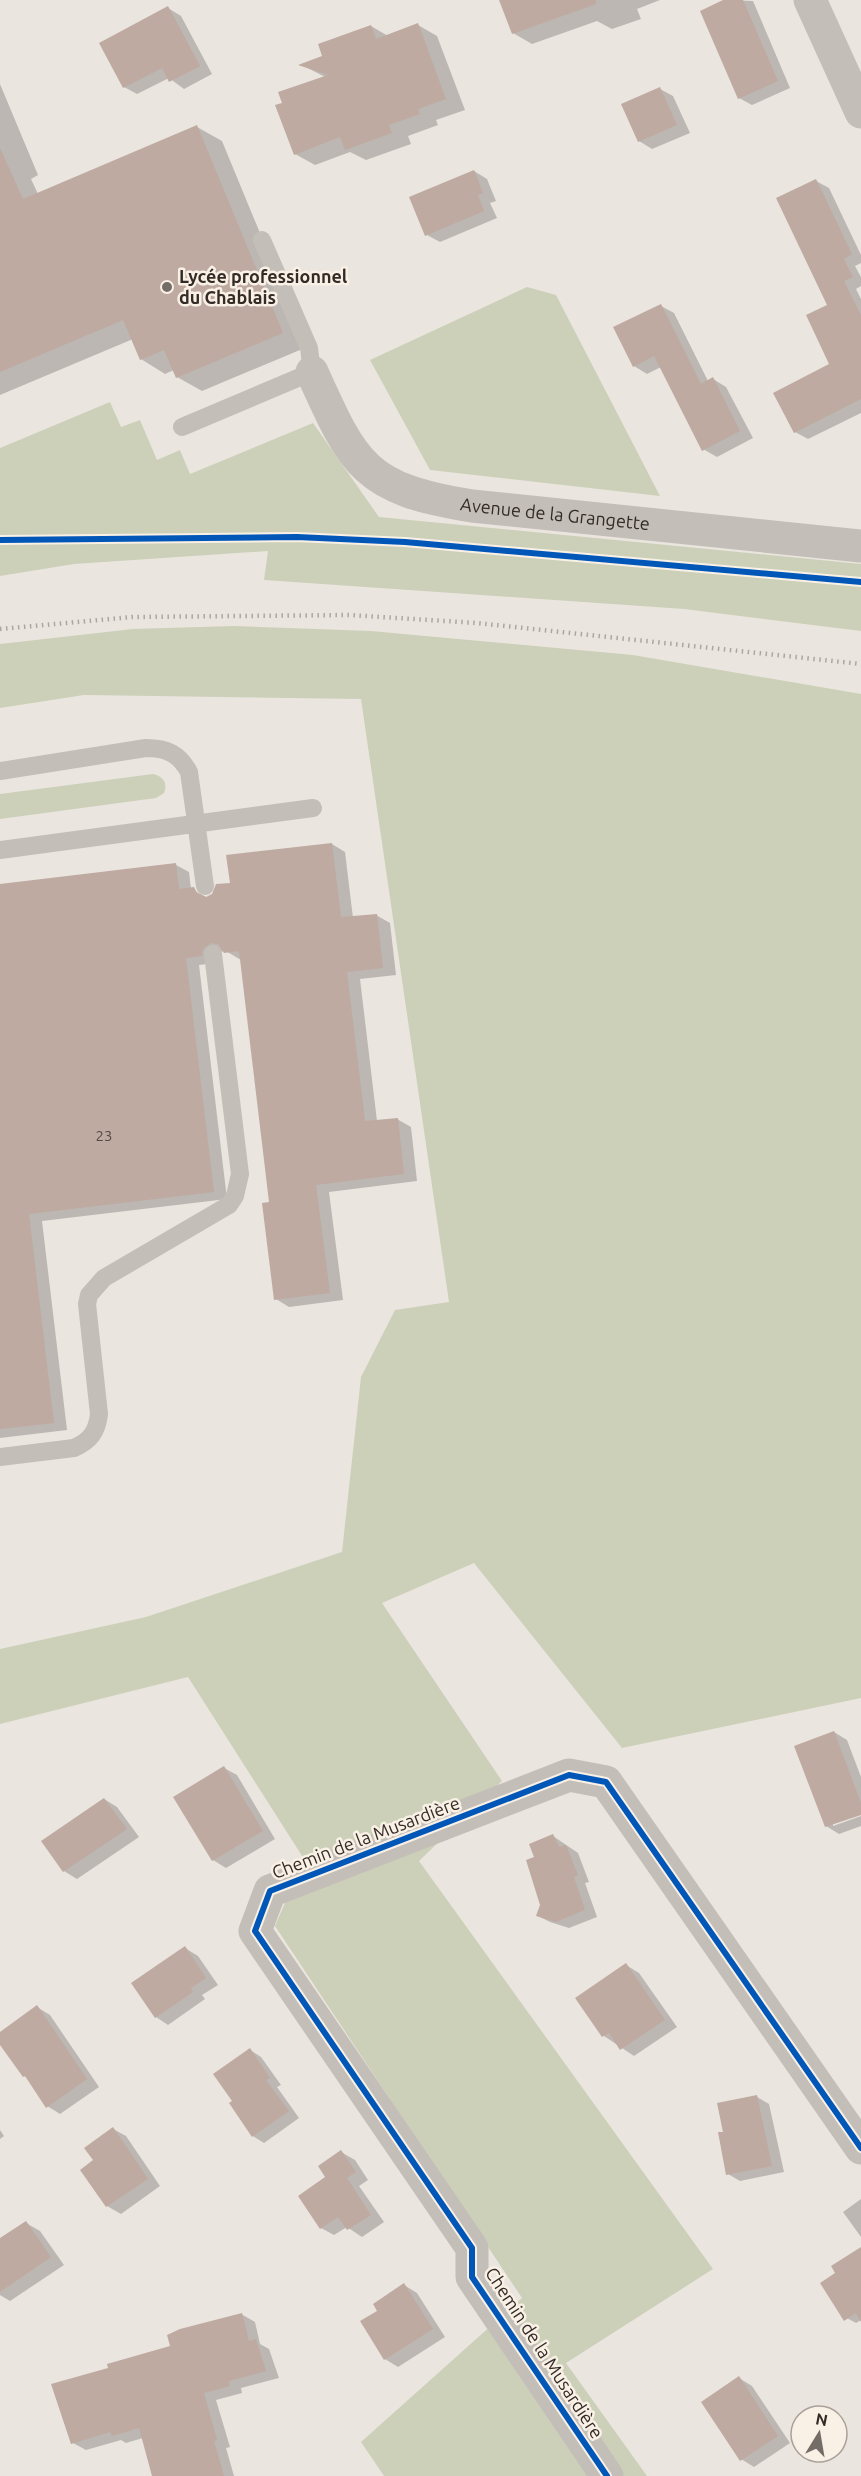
<svg xmlns="http://www.w3.org/2000/svg" width="861" height="2476" font-family="Ubuntu,sans-serif">
	<style>
		.green { fill: #ccd0b9 }
		.shadow { fill: #0003 }
		.building { fill: #beaaa1 }
		.lines { fill: none; stroke-linecap: round; stroke-linejoin: round }
		.lane { stroke: #c4beb8; stroke-width: 18 }
		.street { stroke: #c4beb8; stroke-width: 33 }
		.rail { stroke: #aca6a2; stroke-width: 4.5; stroke-dasharray: 1.5 4.5; stroke-linecap: butt }
		.cycleway-casing { stroke: #f9f0e6; stroke-width: 10 }
		.cycleway { stroke: #0057b8; stroke-width: 6 }
		.poi-dot { fill: #746c67; stroke: #f9f0e6; stroke-width: 2 }
		.labels { text-anchor: middle; stroke-width: 5; stroke-linejoin: round; paint-order: stroke }
		.number-label { font-size: 15px; fill: #564b46 }
		.poi-label { font-size: 18px; font-weight: bold; fill: #342b27; stroke: #f9f0e6; text-anchor: start }
		.street-label { font-size: 18px; fill: #342b27; stroke: #f9f0e6 }
	</style>
	<rect width="100%" height="100%" fill="#ebe5df"/>
	<path class="green" d="M 527,287 L 556,295 L 660,496 L 430,470 L 370,360 Z
		M 110,402 L 121,427 L 140,420 L 157,460 L 180,450 L 190,474 L 313,423 L 379,517 L 861,564 L 861,631 L 684,609 L 264,580 L 268,551 L 74,564 L 0,576 L 0,448 Z
		M 233,626 L 371,631 L 633,655 L 861,694 L 861,1698 L 622,1748 L 474,1563 L 382,1603 L 502,1781 L 419,1861 L 713,2269 L 566,2363 L 647,2476 L 384,2476 L 361,2442 L 522,2298 L 275,1926 L 304,1859 L 188,1677 L 0,1724 L 0,1649 L 146,1617 L 342,1552 L 361,1377 L 395,1310 L 449,1302 L 361,699 L 84,695 L 0,708 L 0,644 L 133,629 Z
		M 153,774 C 163,776 168,783 164,793 L 156,798 L 0,819 L 0,794 Z"/>
	<path class="shadow" d="M 501,0 L 660,0 L 637,9 L 641,19 L 612,29 L 597,21 L 532,44 L 513,33 Z
		M 727,0 L 753,1 L 790,88 L 752,105 L 739,98 Z
		M 168,8 L 181,16 L 212,74 L 184,89 L 169,78 L 137,94 L 124,87 Z
		M 418,25 L 437,36 L 465,110 L 436,120 L 438,125 L 408,136 L 411,144 L 366,160 L 350,152 L 315,165 L 295,154 L 284,104 L 325,77 L 302,65 L 324,57 L 371,26 L 388,36 Z
		M 0,84 L 38,175 L 31,179 L 38,194 L 197,127 L 222,141 L 307,347 L 202,391 L 177,377 L 174,370 L 165,374 L 141,359 L 133,339 L 0,395 Z
		M 660,89 L 673,96 L 690,133 L 652,149 L 639,141 Z
		M 474,171 L 487,179 L 496,201 L 490,203 L 497,218 L 440,242 L 427,235 Z
		M 816,181 L 829,188 L 861,255 L 861,263 L 855,266 L 861,277 L 861,286 L 856,289 L 861,299 L 861,413 L 808,439 L 795,432 L 831,364 L 829,306 Z
		M 661,306 L 674,313 L 708,381 L 713,379 L 726,387 L 753,438 L 717,457 L 703,449 L 661,367 L 647,374 L 634,366 Z
		M 332,844 L 345,852 L 353,918 L 376,915 L 390,923 L 396,975 L 360,979 L 377,1121 L 397,1119 L 411,1127 L 417,1181 L 329,1192 L 343,1300 L 289,1307 L 276,1299 L 270,1203 L 241,960 L 224,950 L 216,957 L 215,963 L 199,965 L 227,1199 L 42,1221 L 67,1430 L 0,1438 L 0,886 L 176,865 L 189,872 L 191,889 L 208,898 L 231,884 Z
		M 834,1732 L 847,1740 L 861,1777 L 861,1813 L 833,1823 L 833,1826 L 861,1816 L 861,1826 L 839,1834 L 826,1826 Z
		M 224,1768 L 237,1775 L 275,1839 L 226,1868 L 213,1860 Z
		M 104,1799 L 117,1807 L 139,1837 L 77,1879 L 64,1871 Z
		M 553,1836 L 578,1853 L 589,1882 L 585,1883 L 597,1917 L 569,1928 L 550,1922 L 538,1916 L 541,1905 L 536,1858 Z
		M 185,1948 L 198,1956 L 218,1985 L 202,1995 L 205,1999 L 168,2025 L 156,2017 Z
		M 626,1965 L 639,1973 L 677,2027 L 634,2056 L 604,2036 L 578,1998 Z
		M 37,2007 L 50,2015 L 99,2087 L 60,2114 L 47,2106 L 29,2078 L 24,2076 L 0,2043 L 0,2034 Z
		M 250,2050 L 261,2057 L 281,2085 L 277,2087 L 299,2118 L 264,2143 L 253,2136 Z
		M 757,2097 L 769,2104 L 784,2172 L 740,2181 L 728,2174 L 725,2133 Z
		M 113,2129 L 126,2136 L 160,2186 L 121,2214 L 107,2206 L 82,2170 L 95,2161 Z
		M 0,2130 L 4,2136 L 0,2139 Z
		M 341,2152 L 355,2160 L 368,2180 L 359,2186 L 384,2222 L 362,2237 L 347,2227 L 334,2235 L 321,2228 L 327,2178 Z
		M 861,2199 L 861,2237 L 843,2212 Z
		M 26,2223 L 40,2231 L 64,2265 L 10,2301 L 0,2295 L 0,2247 Z
		M 861,2249 L 861,2320 L 856,2323 L 843,2316 Z
		M 404,2285 L 417,2293 L 445,2337 L 398,2367 L 385,2359 L 379,2311 Z
		M 241,2314 L 255,2322 L 260,2344 L 269,2349 L 279,2378 L 241,2388 L 242,2393 L 216,2400 L 230,2447 L 226,2448 L 234,2476 L 158,2476 L 143,2438 L 126,2443 L 121,2440 L 86,2450 L 73,2443 L 109,2369 L 172,2347 Z
		M 739,2378 L 752,2386 L 790,2443 L 754,2467 L 741,2459 Z"/>
	<path class="building" d="M 499,0 L 596,0 L 596,4 L 512,34 Z
		M 723,0 L 743,0 L 778,81 L 738,99 L 700,11 Z
		M 168,6 L 200,66 L 169,82 L 162,68 L 123,88 L 99,43 Z
		M 418,23 L 446,99 L 418,109 L 420,114 L 389,125 L 392,133 L 345,150 L 340,137 L 294,155 L 275,105 L 282,103 L 278,92 L 328,75 L 298,65 L 322,56 L 318,44 L 371,25 L 376,39 Z
		M 660,87 L 677,125 L 638,142 L 621,104 Z
		M 197,125 L 283,333 L 176,378 L 164,350 L 140,360 L 123,320 L 0,372 L 0,148 L 23,199 Z
		M 474,170 L 483,193 L 478,195 L 484,211 L 425,236 L 409,197 Z
		M 816,179 L 852,254 L 844,259 L 853,277 L 844,281 L 861,315 L 861,399 L 794,433 L 773,393 L 829,364 L 806,315 L 827,305 L 776,198 Z
		M 661,304 L 701,384 L 713,377 L 740,431 L 702,451 L 654,356 L 633,367 L 613,327 Z
		M 332,843 L 341,917 L 377,914 L 383,968 L 347,972 L 365,1121 L 398,1118 L 404,1174 L 316,1185 L 330,1293 L 274,1300 L 262,1203 L 269,1202 L 239,951 L 224,953 L 218,944 L 211,943 L 203,949 L 202,956 L 186,958 L 214,1192 L 29,1214 L 54,1423 L 0,1429 L 0,884 L 176,863 L 179,889 L 194,887 L 197,893 L 206,897 L 212,894 L 216,884 L 230,883 L 226,855 Z
		M 834,1731 L 861,1803 L 861,1815 L 825,1827 L 794,1746 Z
		M 224,1766 L 263,1831 L 212,1861 L 173,1797 Z
		M 104,1798 L 127,1829 L 63,1872 L 41,1841 Z
		M 553,1834 L 559,1847 L 566,1845 L 578,1875 L 574,1877 L 585,1910 L 556,1922 L 536,1916 L 540,1905 L 526,1860 L 534,1857 L 529,1844 Z
		M 185,1946 L 206,1978 L 191,1988 L 193,1992 L 155,2018 L 131,1983 Z
		M 626,1963 L 665,2020 L 620,2050 L 609,2033 L 602,2037 L 575,1998 Z
		M 37,2005 L 87,2079 L 46,2108 L 25,2076 L 23,2077 L 0,2045 L 0,2032 Z
		M 250,2048 L 270,2078 L 266,2080 L 289,2111 L 252,2137 L 229,2103 L 232,2101 L 213,2074 Z
		M 757,2095 L 772,2166 L 726,2175 L 718,2132 L 723,2132 L 717,2103 Z
		M 113,2127 L 148,2179 L 106,2207 L 80,2170 L 93,2160 L 84,2148 Z
		M 341,2150 L 356,2172 L 347,2178 L 371,2215 L 347,2230 L 338,2217 L 320,2229 L 298,2196 L 325,2177 L 318,2166 Z
		M 26,2221 L 51,2257 L 0,2292 L 0,2238 Z
		M 861,2247 L 861,2322 L 856,2313 L 844,2321 L 820,2283 L 835,2273 L 831,2266 Z
		M 404,2283 L 433,2329 L 384,2360 L 360,2321 L 377,2311 L 373,2304 Z
		M 242,2313 L 249,2341 L 256,2339 L 266,2371 L 229,2381 L 230,2386 L 204,2393 L 217,2440 L 214,2441 L 224,2476 L 152,2476 L 139,2428 L 112,2436 L 110,2432 L 71,2444 L 51,2384 L 108,2368 L 107,2364 L 170,2346 L 167,2335 L 180,2329 Z
		M 739,2376 L 778,2436 L 740,2461 L 701,2402 Z"/>
	<g class="lines">
		<path class="lane" d="M 182,427 L 312,372 L 309,348 L 262,240
			M 0,771 L 146,748 C 167,748 179,754 189,772 L 205,886
			M 0,850 L 313,808
			M 0,1457 L 74,1448 C 90,1441 97,1432 99,1414 L 87,1304 L 89,1295 L 104,1278 L 229,1205 L 235,1196 L 240,1174 L 213,954"/>
		<g class="street">
			<path d="M 810,0 L 861,112"/>
			<path id="s1" d="M 312,372 C 354,466 365,489 472,506 L 861,546"/>
			<path d="M 607,2476 L 472,2277 L 472,2248 L 255,1931 L 270,1891 L 569,1775 L 606,1782 L 861,2148"/>
		</g>
		<path class="rail" d="M 0,629 L 132,617 L 349,615 L 477,623 L 861,664"/>
		<defs>
			<path id="cycleway" d="M 0,540 L 297,537 L 405,542 L 861,582
				M 607,2476 L 472,2277 L 472,2248 L 255,1931 L 270,1891 L 569,1775 L 606,1782 L 861,2148"/>
		</defs>
		<use href="#cycleway" class="cycleway-casing"/>
		<use href="#cycleway" class="cycleway"/>
	</g>
	<circle class="poi-dot" cx="167" cy="287" r="6"/>
	<g class="labels">
		<g class="number-label">
			<text x="104" y="1141">23</text>
		</g>
		<g class="poi-label">
			<text x="179" y="283">Lycée professionnel<tspan x="179" dy="21">du Chablais</tspan></text>
		</g>
		<g class="street-label">
			<text dy="6" stroke="none"><textPath href="#s1" startOffset="308">Avenue de la Grangette</textPath></text>
			<text transform="translate(366 1838) rotate(-21)" y="6">Chemin de la Musardière</text>
			<text transform="translate(544 2353) rotate(57)" y="6">Chemin de la Musardière</text>
		</g>
	</g>
	<g transform="translate(819 2434) rotate(11)"><circle r="28" fill="#f9f0e6" stroke="#aaa19a" stroke-width="1.5"/>
	<path d="M0-4.5L10 22L0 15L-10 22Z" fill="#746c67"/>
	<text y="-9" font-size="16" font-weight="bold" text-anchor="middle" fill="#342b27">N</text>
	</g>
</svg>
